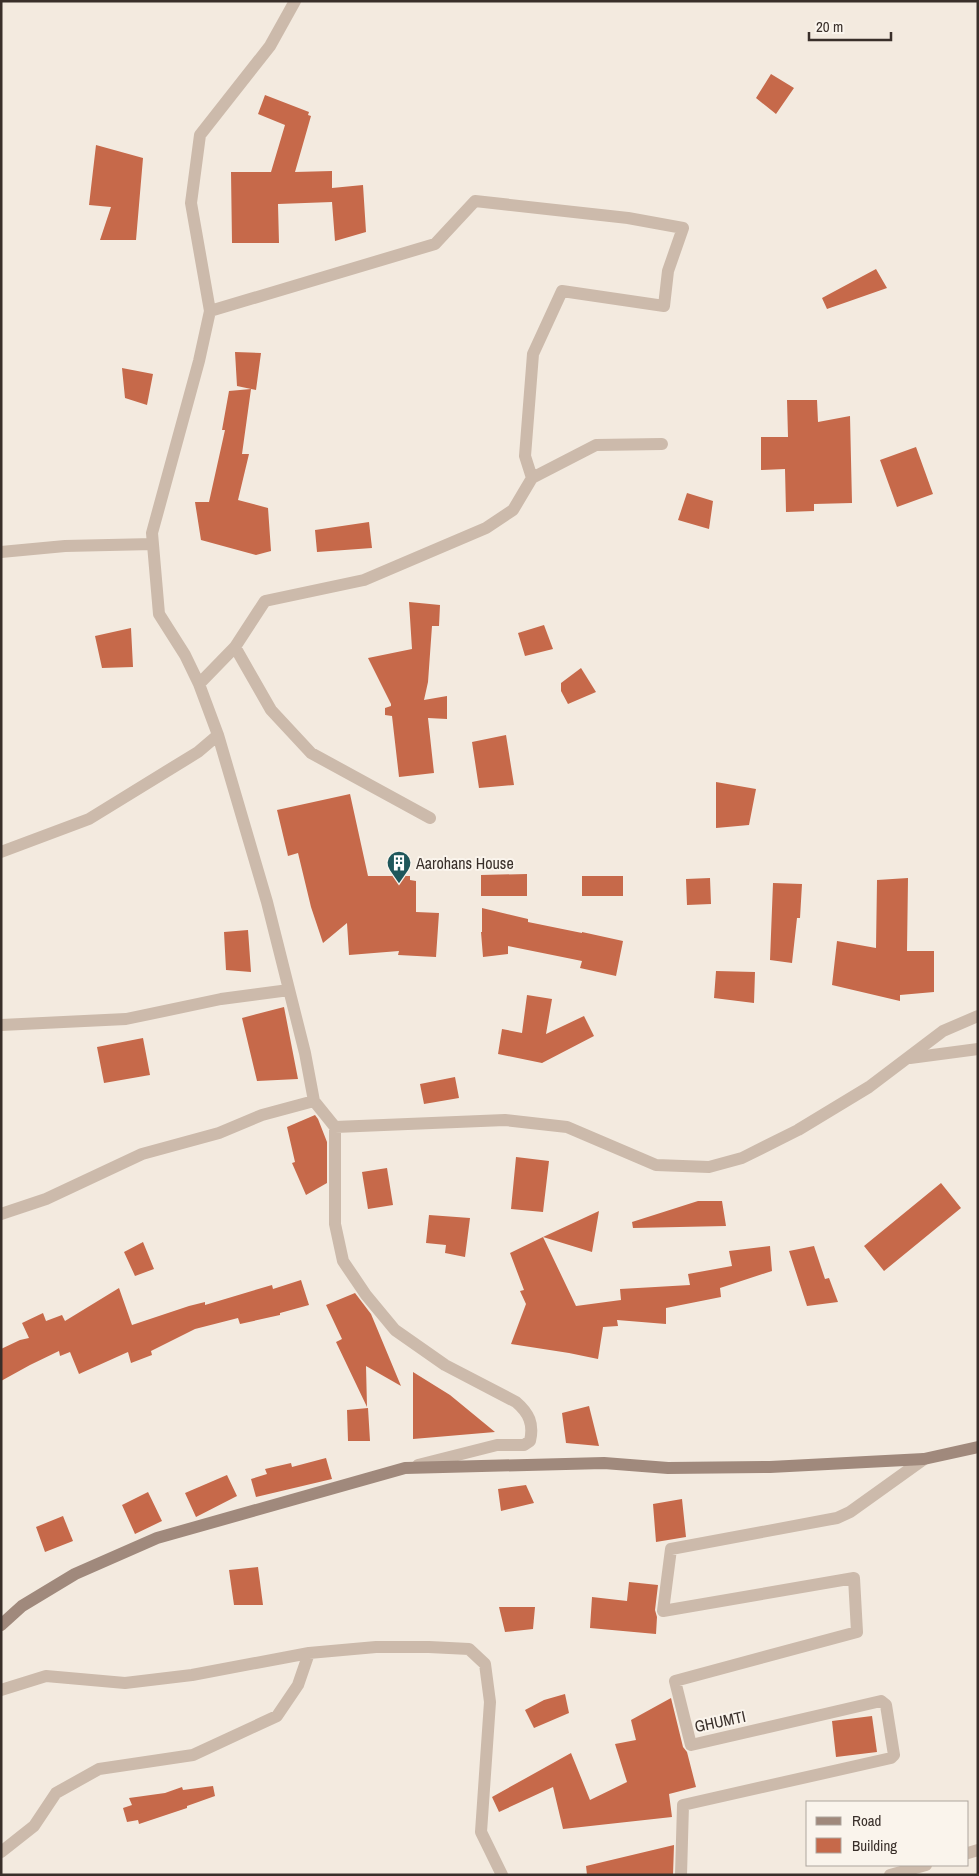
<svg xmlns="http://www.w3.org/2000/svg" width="979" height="1876" font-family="'Archivo Narrow',sans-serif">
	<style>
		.building { fill: #c6694a }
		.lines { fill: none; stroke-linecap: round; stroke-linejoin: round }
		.street { stroke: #ccbaab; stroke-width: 12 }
		.secondary { stroke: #a0897c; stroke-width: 12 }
		.labels { text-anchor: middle; stroke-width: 4; stroke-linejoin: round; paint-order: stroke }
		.poi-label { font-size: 16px; fill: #392f2a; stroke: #faf4ec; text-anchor: start }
		.street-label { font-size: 16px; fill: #392f2a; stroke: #faf4ec }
	</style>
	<rect width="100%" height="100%" fill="#f3eadf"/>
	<path class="building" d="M 771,74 L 794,88 L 776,114 L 756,98 Z
		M 265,95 L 309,112 L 308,115 L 311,116 L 295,172 L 332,171 L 332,188 L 363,185 L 366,232 L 335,241 L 332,202 L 278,204 L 279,243 L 232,243 L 231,172 L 271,172 L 285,125 L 258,114 Z
		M 96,145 L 143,158 L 136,240 L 100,240 L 111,207 L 89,205 Z
		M 876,269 L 887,288 L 827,309 L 822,298 Z
		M 235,352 L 261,353 L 256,390 L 237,386 Z
		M 122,368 L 153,374 L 147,405 L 125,398 Z
		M 251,389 L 242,454 L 249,454 L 238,500 L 268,508 L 271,551 L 256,555 L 201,540 L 195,502 L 209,502 L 225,430 L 222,430 L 229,391 Z
		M 787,400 L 817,400 L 818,422 L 850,416 L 852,503 L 814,504 L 814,511 L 786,512 L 785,469 L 761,470 L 761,437 L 788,437 Z
		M 916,447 L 933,494 L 897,507 L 880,460 Z
		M 687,493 L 713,501 L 709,529 L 678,520 Z
		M 369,522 L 372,548 L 317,552 L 315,530 Z
		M 409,602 L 440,605 L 439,626 L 432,626 L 428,682 L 424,700 L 447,696 L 447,719 L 428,718 L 434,773 L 399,777 L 392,716 L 385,715 L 385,708 L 391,706 L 391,704 L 368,658 L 412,649 Z
		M 544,625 L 553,649 L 525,656 L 518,633 Z
		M 131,628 L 133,667 L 102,668 L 95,636 Z
		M 581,668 L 596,692 L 568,704 L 561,691 L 561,683 Z
		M 506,735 L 514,785 L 479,788 L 472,742 Z
		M 716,782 L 756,789 L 749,825 L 716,828 Z
		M 350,794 L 368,876 L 410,876 L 410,880 L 416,881 L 416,912 L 439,913 L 436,957 L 398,955 L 399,951 L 349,955 L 347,923 L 323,943 L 311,907 L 298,853 L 288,856 L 277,810 Z
		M 527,874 L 527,896 L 481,896 L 481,875 Z
		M 582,876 L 623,876 L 623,896 L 582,896 Z
		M 710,878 L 711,904 L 687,905 L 686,879 Z
		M 908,878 L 907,951 L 934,951 L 934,992 L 900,995 L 900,1001 L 832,985 L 837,941 L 876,948 L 877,880 Z
		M 773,883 L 802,884 L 800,918 L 797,918 L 792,963 L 770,960 Z
		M 482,908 L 528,919 L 528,922 L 582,933 L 582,932 L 623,941 L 616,976 L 580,968 L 582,961 L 508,946 L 508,954 L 483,957 L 481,932 L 482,932 Z
		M 248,930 L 251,972 L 226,970 L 224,932 Z
		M 716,971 L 755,972 L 754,1003 L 714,998 Z
		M 527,995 L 552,999 L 546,1034 L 584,1016 L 594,1036 L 542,1063 L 498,1054 L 502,1029 L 522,1033 Z
		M 284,1007 L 298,1079 L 257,1081 L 242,1018 Z
		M 143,1038 L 150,1075 L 104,1083 L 97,1047 Z
		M 455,1077 L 459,1098 L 424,1104 L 420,1084 Z
		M 315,1115 L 318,1119 L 327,1142 L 327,1183 L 306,1195 L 292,1163 L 295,1162 L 287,1127 Z
		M 516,1157 L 549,1161 L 543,1212 L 511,1209 Z
		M 387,1168 L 393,1205 L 368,1209 L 362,1172 Z
		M 941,1183 L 961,1208 L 884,1271 L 864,1246 Z
		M 698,1201 L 722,1201 L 726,1226 L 633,1228 L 632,1222 Z
		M 599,1211 L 592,1252 L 543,1237 Z
		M 429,1215 L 470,1218 L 465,1257 L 445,1253 L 446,1245 L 426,1243 Z
		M 543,1237 L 576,1306 L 621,1300 L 620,1289 L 690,1285 L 688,1274 L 732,1266 L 729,1251 L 770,1246 L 772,1271 L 720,1288 L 721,1297 L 666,1308 L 666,1324 L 617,1320 L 618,1326 L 603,1327 L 598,1359 L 569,1353 L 511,1344 L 526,1304 L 520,1291 L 524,1290 L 510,1253 Z
		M 143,1242 L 154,1269 L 135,1276 L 124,1252 Z
		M 814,1246 L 825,1279 L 829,1278 L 838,1302 L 807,1306 L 789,1251 Z
		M 301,1280 L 309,1305 L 280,1313 L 280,1315 L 240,1324 L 238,1318 L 195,1329 L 151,1351 L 152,1355 L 131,1363 L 128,1352 L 79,1374 L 70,1352 L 60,1356 L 59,1351 L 30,1365 L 1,1381 L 1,1349 L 20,1340 L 29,1338 L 22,1323 L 43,1313 L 46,1321 L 62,1315 L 65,1321 L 119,1288 L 132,1325 L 189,1306 L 205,1302 L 205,1305 L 272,1285 L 273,1289 Z
		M 355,1293 L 371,1314 L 401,1386 L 366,1366 L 367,1407 L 336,1342 L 342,1339 L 326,1305 Z
		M 413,1372 L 450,1395 L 495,1432 L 413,1439 Z
		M 589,1406 L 599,1446 L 566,1443 L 562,1413 Z
		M 368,1408 L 370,1441 L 348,1441 L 347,1410 Z
		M 326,1458 L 332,1479 L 256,1497 L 251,1479 L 267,1474 L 265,1469 L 291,1463 L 292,1467 Z
		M 227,1475 L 237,1496 L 196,1517 L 185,1493 Z
		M 526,1485 L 534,1503 L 501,1511 L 498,1489 Z
		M 148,1492 L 162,1521 L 135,1534 L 122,1505 Z
		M 682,1499 L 686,1537 L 656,1542 L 653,1504 Z
		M 63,1516 L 73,1541 L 45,1552 L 36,1527 Z
		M 258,1567 L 263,1605 L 234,1605 L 229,1570 Z
		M 629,1582 L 658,1585 L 655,1610 L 657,1617 L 656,1634 L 590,1628 L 592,1597 L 627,1601 Z
		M 499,1607 L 535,1607 L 533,1629 L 505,1632 Z
		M 565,1694 L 569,1713 L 534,1728 L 525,1710 L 544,1700 Z
		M 671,1698 L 683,1747 L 687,1752 L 696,1787 L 669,1794 L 672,1817 L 563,1829 L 553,1787 L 499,1812 L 492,1797 L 571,1753 L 590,1800 L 627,1782 L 615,1744 L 636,1740 L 631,1720 Z
		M 872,1716 L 877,1752 L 836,1757 L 832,1721 Z
		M 213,1786 L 215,1796 L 187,1806 L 187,1808 L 139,1824 L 138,1820 L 127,1822 L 123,1808 L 132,1805 L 129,1798 L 165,1793 L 182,1787 L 183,1790 Z
		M 674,1845 L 673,1875 L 587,1875 L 586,1866 Z"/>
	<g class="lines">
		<path class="street" d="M 295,1 L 270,46 L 200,135 L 191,203 L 210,311 L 199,361 L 152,533 L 159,614 L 185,655 L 199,684 L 218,735 L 267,902 L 305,1053 L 314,1101 L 335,1127 L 335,1224 L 343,1261 L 366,1295 L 395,1330 L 445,1365 L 516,1402 C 529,1413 534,1424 530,1441 L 524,1445 L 497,1445 L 418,1465
			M 210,311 L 435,244 L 475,201 L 628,218 L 683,228 L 668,271 L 664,306 L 562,291 L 533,354 L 525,456 L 532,478
			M 1,552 L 65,546 L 153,544
			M 235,647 L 271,710 L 311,753 L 430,818
			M 199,684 L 235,647 L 265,601 L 364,580 L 486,528 L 513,510 L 532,478 L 596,445 L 662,444
			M 1,852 L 89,819 L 198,752 L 218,735
			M 1,1025 L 126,1019 L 221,999 L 289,990
			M 910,1058 L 978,1049
			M 335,1127 L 505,1120 L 567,1127 L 656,1165 L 709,1167 L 742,1158 L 798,1130 L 869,1087 L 943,1031 L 978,1016
			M 1,1214 L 46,1199 L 142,1154 L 219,1133 L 262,1115 L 314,1101
			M 1,1690 L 46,1676 L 125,1683 L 192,1675 L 309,1653 L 376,1647 L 429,1647 L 469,1649 L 485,1664 L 490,1702 L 481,1832 L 502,1875
			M 1,1852 L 34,1826 L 56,1793 L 99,1769 L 193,1755 L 277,1716 L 298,1685 L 309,1653
			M 968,1853 L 978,1850
			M 681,1875 L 683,1805 L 891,1758 L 894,1755 L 886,1705 L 881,1701 L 691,1745 L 675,1681 L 857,1632 L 854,1578 L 663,1611 L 671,1549 L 837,1518 L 850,1512 L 924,1459
			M 890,1875 L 926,1865"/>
		<path class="secondary" d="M 1,1625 L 22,1606 L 75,1574 L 157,1538 L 405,1468 L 604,1463 L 668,1468 L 770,1467 L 924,1459 L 978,1447"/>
	</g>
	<defs>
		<symbol id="building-pin" viewBox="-11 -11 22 30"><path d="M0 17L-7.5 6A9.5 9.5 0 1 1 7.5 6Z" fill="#1f575b" stroke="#faf4ec"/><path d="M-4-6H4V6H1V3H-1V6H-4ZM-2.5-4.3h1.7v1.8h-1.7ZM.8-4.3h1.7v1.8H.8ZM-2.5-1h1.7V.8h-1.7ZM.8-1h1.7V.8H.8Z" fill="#fff"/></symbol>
	</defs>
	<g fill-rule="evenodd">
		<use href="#building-pin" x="385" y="849" width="28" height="38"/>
	</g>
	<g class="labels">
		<g class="poi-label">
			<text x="416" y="869">Aarohans House</text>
		</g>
		<g class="street-label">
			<text transform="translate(720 1721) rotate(-12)" y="6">GHUMTI</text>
		</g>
	</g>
	<rect width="979" height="1876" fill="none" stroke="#392f2a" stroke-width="5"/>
	<rect x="806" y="1801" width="162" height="65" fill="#faf4ec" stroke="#ada59e"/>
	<rect x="816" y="1817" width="25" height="8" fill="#a0897c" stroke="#ada59e"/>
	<text x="852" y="1826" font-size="15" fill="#392f2a">Road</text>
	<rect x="816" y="1838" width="25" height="15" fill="#c6694a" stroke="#ada59e"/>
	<text x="852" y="1851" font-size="15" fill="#392f2a">Building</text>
	<path d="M809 32v8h82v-8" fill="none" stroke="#392f2a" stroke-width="2.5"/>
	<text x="816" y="32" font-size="15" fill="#392f2a" stroke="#faf4ec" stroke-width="4" paint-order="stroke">20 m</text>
</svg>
